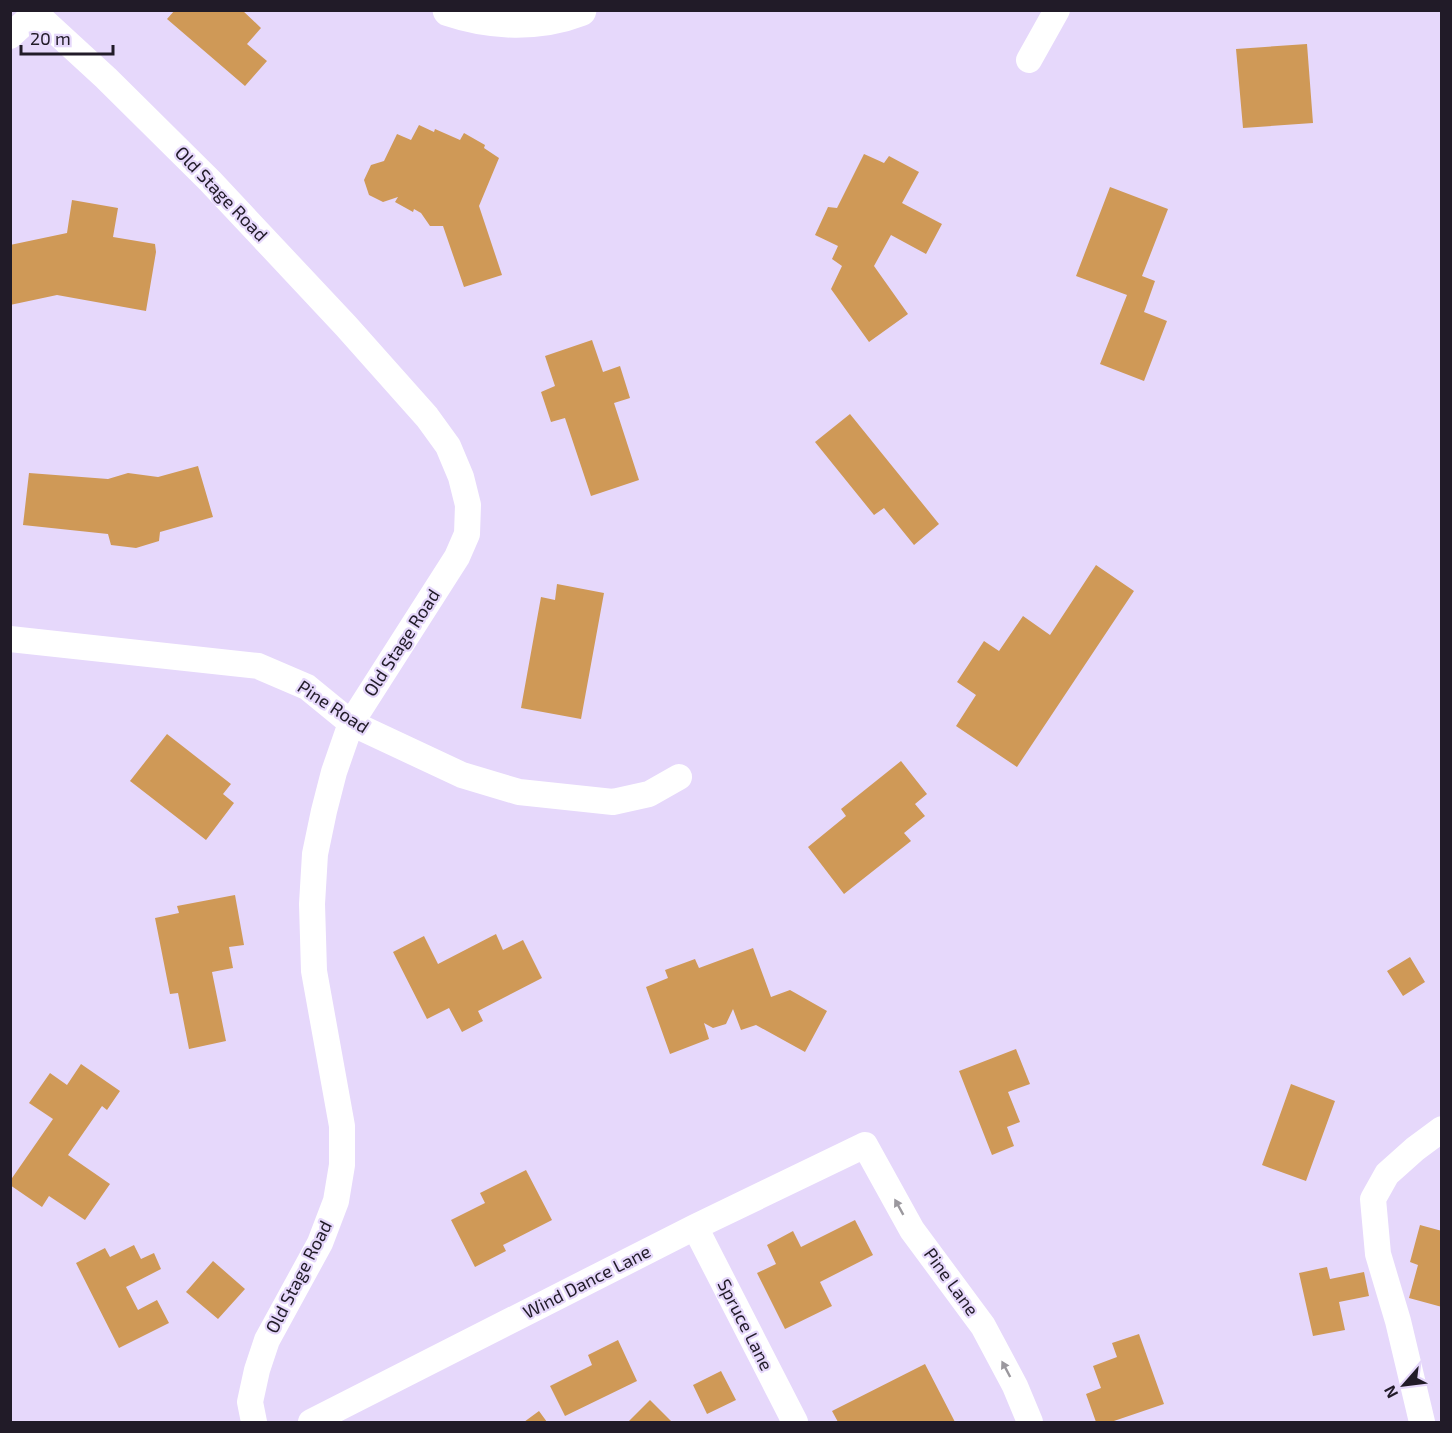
<svg xmlns="http://www.w3.org/2000/svg" width="1452" height="1433" font-family="'Exo 2',sans-serif">
	<style>
		.building { fill: #cf9957 }
		.lines { fill: none; stroke-linecap: round; stroke-linejoin: round }
		.street { stroke: #fff; stroke-width: 26 }
		.secondary { stroke: #fff; stroke-width: 33 }
		.oneway { fill: #9b989e }
		.labels { text-anchor: middle; stroke-width: 4.5; stroke-linejoin: round; paint-order: stroke }
		.street-label { font-size: 18px; fill: #211b28; stroke: #e6d8fb }
	</style>
	<rect width="100%" height="100%" fill="#e6d8fb"/>
	<path class="building" d="M 175,10 L 242,10 L 261,28 L 247,44 L 267,61 L 245,86 L 167,19 Z
		M 1307,44 L 1313,123 L 1243,128 L 1236,49 Z
		M 419,125 L 434,132 L 435,129 L 460,140 L 464,133 L 485,145 L 484,148 L 499,158 L 479,206 L 502,275 L 464,287 L 443,226 L 430,226 L 421,213 L 414,209 L 413,212 L 395,202 L 398,197 L 383,202 L 369,195 L 364,180 L 371,165 L 384,161 L 397,134 L 411,140 Z
		M 864,154 L 884,163 L 889,156 L 919,172 L 902,203 L 942,224 L 926,254 L 891,235 L 874,266 L 908,314 L 869,342 L 831,289 L 842,266 L 832,259 L 838,246 L 815,235 L 828,207 L 837,208 Z
		M 1110,187 L 1168,209 L 1142,276 L 1155,281 L 1144,312 L 1167,321 L 1144,381 L 1100,364 L 1127,295 L 1076,276 Z
		M 72,200 L 118,208 L 113,237 L 155,244 L 156,252 L 146,311 L 57,295 L 10,305 L 10,245 L 67,233 Z
		M 592,340 L 603,372 L 620,366 L 630,398 L 614,403 L 639,480 L 591,496 L 565,418 L 551,422 L 541,392 L 555,386 L 545,356 Z
		M 850,414 L 939,524 L 914,545 L 884,508 L 874,515 L 815,442 Z
		M 198,466 L 213,517 L 160,532 L 159,541 L 136,548 L 111,545 L 108,534 L 23,525 L 29,473 L 108,479 L 128,473 L 158,477 Z
		M 1096,565 L 1134,591 L 1017,767 L 956,726 L 976,695 L 957,682 L 984,641 L 999,651 L 1023,616 L 1050,635 Z
		M 557,584 L 604,593 L 581,719 L 521,708 L 541,597 L 555,600 Z
		M 167,734 L 231,784 L 223,794 L 234,803 L 206,840 L 130,781 Z
		M 901,761 L 927,794 L 915,804 L 925,816 L 904,833 L 911,841 L 844,894 L 808,847 L 846,816 L 841,809 Z
		M 235,895 L 244,945 L 229,947 L 233,968 L 212,972 L 226,1041 L 189,1049 L 178,993 L 170,994 L 155,918 L 179,913 L 177,906 Z
		M 496,934 L 503,950 L 523,940 L 542,978 L 478,1011 L 483,1021 L 462,1032 L 449,1008 L 427,1019 L 393,952 L 424,936 L 438,964 Z
		M 753,948 L 771,997 L 790,990 L 827,1011 L 805,1052 L 756,1025 L 741,1030 L 733,1009 L 726,1024 L 713,1028 L 704,1023 L 709,1039 L 670,1054 L 646,987 L 668,978 L 665,970 L 695,959 L 699,968 Z
		M 1410,957 L 1425,982 L 1403,996 L 1387,971 Z
		M 1016,1049 L 1030,1084 L 1008,1092 L 1020,1122 L 1007,1127 L 1014,1146 L 992,1155 L 959,1071 Z
		M 81,1064 L 120,1091 L 107,1110 L 102,1106 L 68,1155 L 110,1184 L 85,1220 L 49,1196 L 42,1207 L 10,1185 L 10,1181 L 53,1119 L 29,1103 L 50,1073 L 67,1085 Z
		M 1291,1084 L 1335,1101 L 1306,1181 L 1262,1165 Z
		M 526,1170 L 552,1220 L 503,1245 L 506,1251 L 475,1267 L 451,1220 L 485,1203 L 480,1193 Z
		M 855,1220 L 873,1255 L 820,1282 L 832,1306 L 785,1329 L 757,1273 L 776,1264 L 767,1245 L 793,1231 L 801,1247 Z
		M 1420,1225 L 1442,1231 L 1442,1307 L 1409,1298 L 1418,1265 L 1410,1262 Z
		M 134,1245 L 141,1259 L 154,1253 L 161,1269 L 126,1287 L 138,1310 L 157,1300 L 169,1323 L 119,1348 L 76,1263 L 105,1248 L 110,1257 Z
		M 213,1261 L 245,1289 L 218,1319 L 186,1292 Z
		M 1327,1267 L 1330,1279 L 1364,1272 L 1369,1296 L 1339,1302 L 1345,1330 L 1313,1336 L 1299,1273 Z
		M 1139,1334 L 1164,1404 L 1111,1422 L 1096,1422 L 1086,1394 L 1101,1388 L 1093,1366 L 1117,1357 L 1112,1343 Z
		M 618,1340 L 637,1381 L 565,1416 L 550,1386 L 592,1365 L 588,1355 Z
		M 925,1364 L 955,1422 L 838,1422 L 832,1411 Z
		M 721,1371 L 736,1400 L 707,1414 L 693,1385 Z
		M 650,1400 L 672,1422 L 628,1422 Z
		M 539,1411 L 547,1422 L 524,1422 Z"/>
	<g class="lines">
		<path class="street" d="M 32,10 L 106,78 L 210,181 L 346,326 L 427,417 L 448,446 L 461,477 L 468,505 L 467,534 L 457,557 L 351,723 L 334,772 L 324,811 L 315,854 L 312,904 L 314,971 L 342,1126 L 342,1165 L 336,1201 L 320,1243 L 267,1340 L 257,1370 L 250,1402 L 254,1422
			M 10,36 L 35,13
			M 1029,60 L 1057,10
			M 10,639 L 258,666 L 307,687 L 351,723 L 462,775 L 519,792 L 613,802 L 649,794 L 679,777
			M 695,1227 L 795,1422
			M 311,1422 L 695,1227 L 865,1145 L 912,1230 L 983,1326 L 1015,1386 L 1030,1422
			M 1422,1422 L 1398,1321 L 1378,1254 L 1373,1199 L 1387,1174 L 1415,1149 L 1442,1129"/>
		<path class="secondary" d="M 449,10 C 490,24 539,26 580,10"/>
	</g>
	<defs><path id="oneway-solid" d="M-6-.8H1V-3.2L6.5 0L1 3.2V.8H-6Z" transform="scale(1.5)"/></defs>
	<g class="oneway">
		<use href="#oneway-solid" transform="translate(899 1207) rotate(-119)"/>
		<use href="#oneway-solid" transform="translate(1006 1369) rotate(-118)"/>
	</g>
	<g class="labels">
		<g class="street-label">
			<text transform="translate(221 194) rotate(46)" y="6">Old Stage Road</text>
			<text transform="translate(402 643) rotate(-57)" y="6">Old Stage Road</text>
			<text transform="translate(333 707) rotate(33)" y="6">Pine Road</text>
			<text transform="translate(299 1277) rotate(-63)" y="6">Old Stage Road</text>
			<text transform="translate(587 1282) rotate(-27)" y="6">Wind Dance Lane</text>
			<text transform="translate(951 1282) rotate(54)" y="6">Pine Lane</text>
			<text transform="translate(745 1325) rotate(63)" y="6">Spruce Lane</text>
		</g>
	</g>
	<rect width="1452" height="1433" fill="none" stroke="#211b28" stroke-width="24"/>
	<g transform="translate(1404 1385) rotate(242)" stroke="#e6d8fb" stroke-width="4.5" paint-order="stroke">
	<path d="M0-4.5L10 22L0 15L-10 22Z" fill="#211b28"/>
	<text y="-9" font-size="16" font-weight="bold" text-anchor="middle" fill="#211b28">N</text>
	</g>
	<path d="M21 45v9h92v-9" fill="none" stroke="#211b28" stroke-width="3"/>
	<text x="30" y="45" font-size="18" fill="#211b28" stroke="#e6d8fb" stroke-width="4.5" paint-order="stroke">20 m</text>
</svg>
